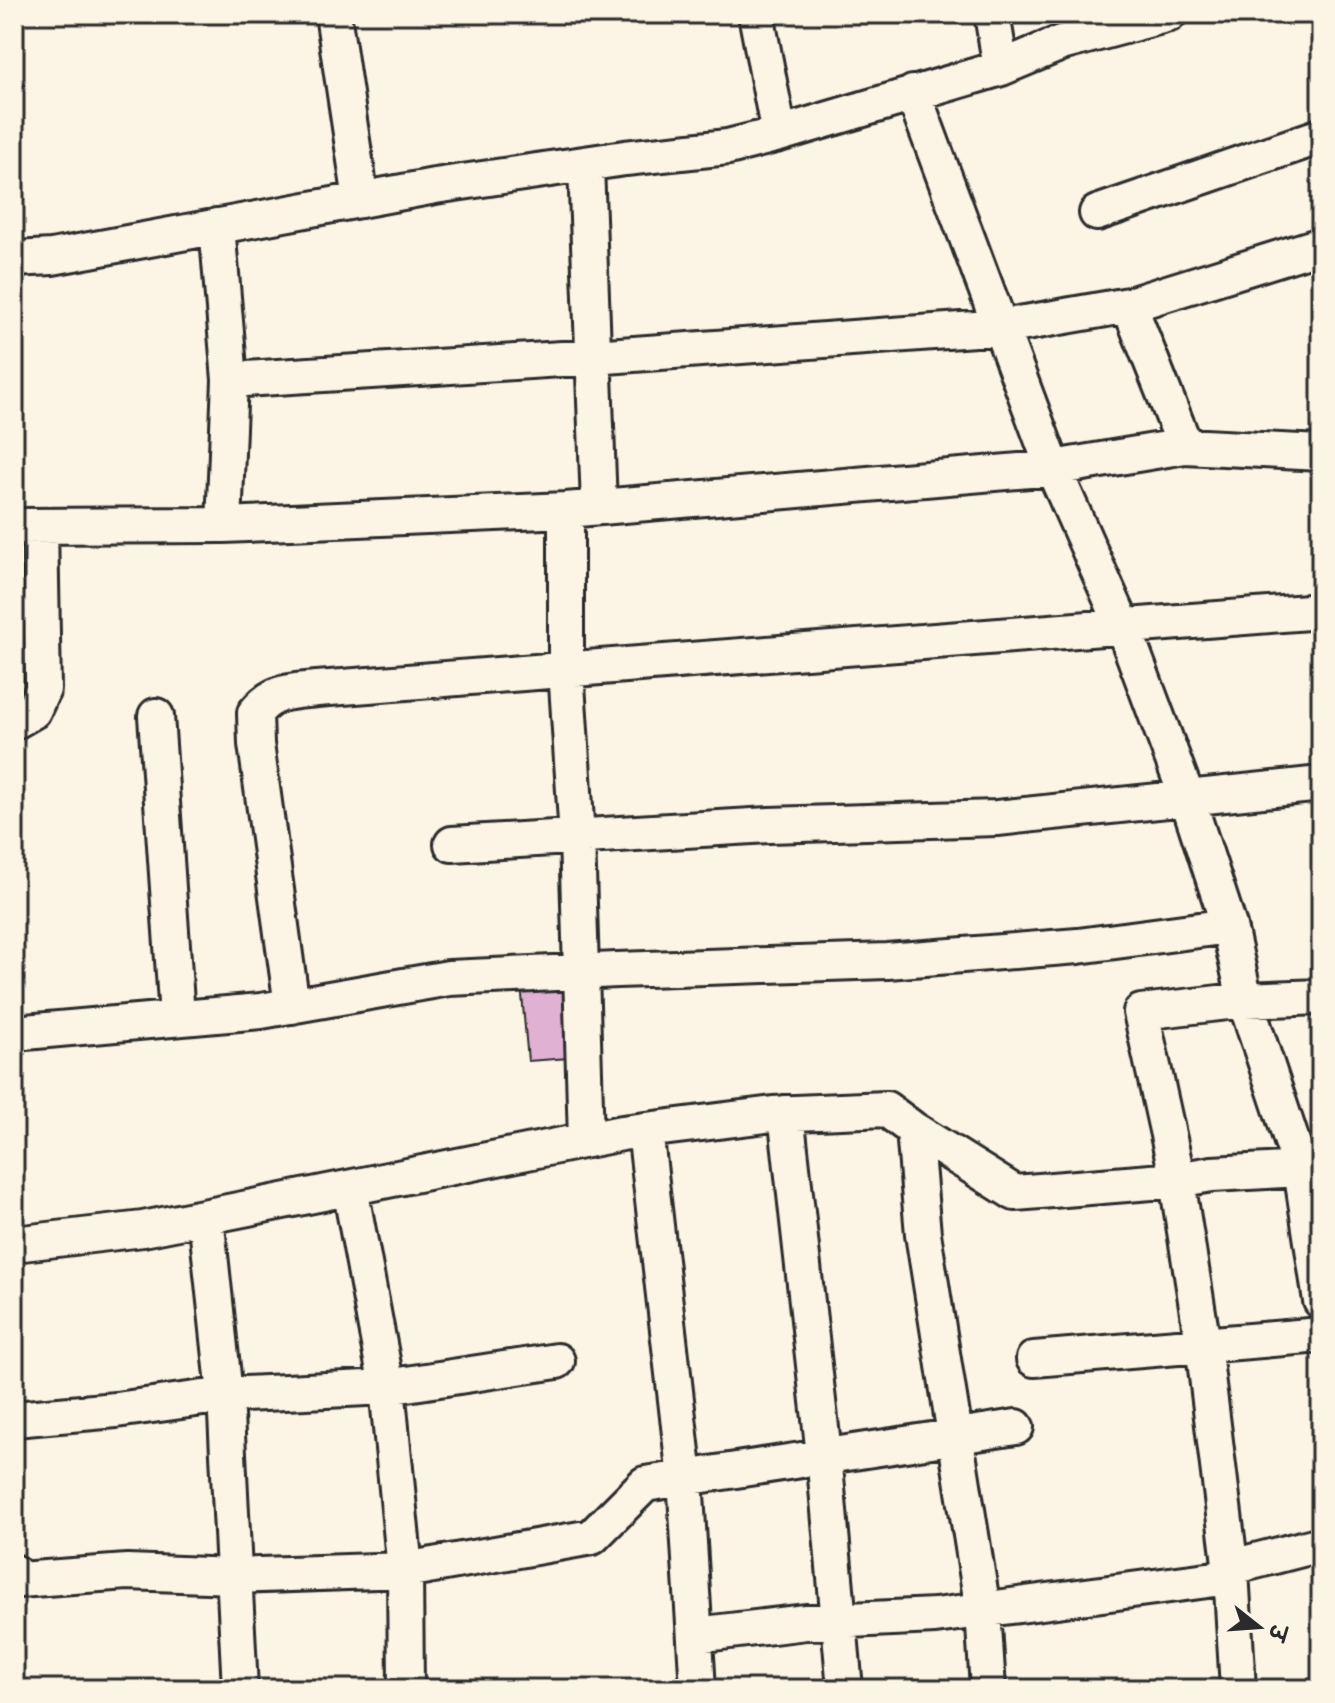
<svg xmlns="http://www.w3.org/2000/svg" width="1335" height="1703" font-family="'Indie Flower','Playpen Sans Deva',sans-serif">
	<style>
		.building { fill: #e0b1d3; stroke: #2b2b2b; stroke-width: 2 }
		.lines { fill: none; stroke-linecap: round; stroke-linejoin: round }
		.minor-casing { stroke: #2b2b2b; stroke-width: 40 }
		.minor { stroke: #fcf5e5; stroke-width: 34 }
	</style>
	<rect width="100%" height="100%" fill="#fcf5e5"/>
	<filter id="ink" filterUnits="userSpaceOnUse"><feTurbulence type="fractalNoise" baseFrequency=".0125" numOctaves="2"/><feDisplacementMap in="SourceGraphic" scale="16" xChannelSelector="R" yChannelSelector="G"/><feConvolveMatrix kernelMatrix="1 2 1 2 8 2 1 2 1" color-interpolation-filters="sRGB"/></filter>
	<g filter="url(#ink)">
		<path class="building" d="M 562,981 L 569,1058 L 528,1061 L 521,984 Z"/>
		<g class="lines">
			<defs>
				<path id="minor" d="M 333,14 L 361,200
					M 756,14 L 779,134
					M 992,14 L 1001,68
					M 913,93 L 1053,468 L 1123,626 L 1187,797 L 1229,926 L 1245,1000 L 1301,1169 L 1321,1301
					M 586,166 L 599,505
					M 1097,213 L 1321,136
					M 217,226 L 230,380 L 224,525
					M 14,259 L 52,257 L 435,186 L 625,158 L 728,147 L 779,134 L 1001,68 L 1061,43 L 1169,14
					M 1129,305 L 1185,446
					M 230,380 L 593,357 L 1002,327 L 1129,305 L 1321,245
					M 566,510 L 566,669 L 577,837 L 586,1140
					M 14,526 L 224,525 L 566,510 L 1053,468 L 1185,446 L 1321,453
					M 156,716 L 177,1017
					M 14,722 L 33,711 L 43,689 L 40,526
					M 452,844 L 769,825 L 997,818 L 1321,784
					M 292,1006 L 256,744 L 255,713 C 274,690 289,692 317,689 L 1321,611
					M 14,1033 L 261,1011 L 449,978 L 617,970 L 887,961 L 1078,946 L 1229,926
					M 786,1113 L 824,1455 L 845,1689
					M 645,1130 L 685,1478 L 698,1689
					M 914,1130 L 923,1234 L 983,1610 L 988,1689
					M 350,1188 L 387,1387 L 405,1570 L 406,1689
					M 206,1217 L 225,1395 L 240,1689
					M 14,1244 L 143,1229 L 622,1133 L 773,1114 L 886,1109 L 914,1130 L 1015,1193 L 1176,1180 L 1212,1174 L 1321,1168
					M 1034,1359 L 1321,1335
					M 14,1419 L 116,1410 L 225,1395 L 387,1387 L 557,1361
					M 14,1572 L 19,1580 L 127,1572 L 234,1576 L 405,1570 L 592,1537 L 645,1484 L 1016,1427
					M 696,1635 L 806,1622 L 935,1616 L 1215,1579 L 1240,1565 L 1321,1544
					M 1238,1689 L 1231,1571 L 1203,1344 L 1174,1162 L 1141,1012 L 1245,1000 L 1321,997"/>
			</defs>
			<use href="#minor" class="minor-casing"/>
			<use href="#minor" class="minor"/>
		</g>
	</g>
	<rect width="1335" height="1703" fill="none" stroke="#fcf5e5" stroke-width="48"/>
	<rect x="24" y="24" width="1287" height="1655" fill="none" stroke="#2b2b2b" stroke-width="3" filter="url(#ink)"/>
	<g transform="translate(1259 1627) rotate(107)" stroke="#fcf5e5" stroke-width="6" paint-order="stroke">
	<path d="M0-6L14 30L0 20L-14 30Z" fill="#2b2b2b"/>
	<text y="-12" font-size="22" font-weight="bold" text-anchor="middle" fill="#2b2b2b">उ</text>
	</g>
</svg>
